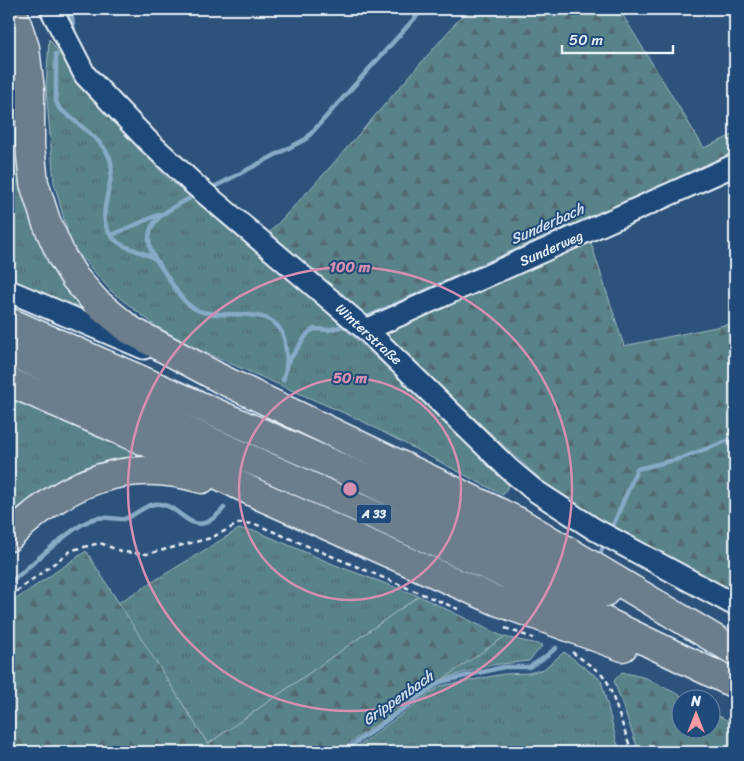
<svg xmlns="http://www.w3.org/2000/svg" width="744" height="761" font-family="Sriracha,sans-serif">
	<style>
		.grass { fill: url(#grass-tufts); stroke: #a0bac0 }
		.forest { fill: url(#forest-firs); stroke: #a0bac0 }
		.lines { fill: none; stroke-linecap: round; stroke-linejoin: round }
		.stream { stroke: #87aac6; stroke-width: 4.5 }
		.minor-casing { stroke: #e8f1f8; stroke-width: 25 }
		.highway-casing { stroke: #e8f1f8; stroke-width: 31 }
		.path { stroke: #e8f1f8; stroke-width: 2.5; stroke-dasharray: 5 4; stroke-linecap: butt }
		.minor { stroke: #1f4a7a; stroke-width: 21 }
		.highway { stroke: #6c7d8b; stroke-width: 28 }
		.ring { fill: none; stroke: #d78fb1; stroke-width: 2.5 }
		.labels { text-anchor: middle; stroke-width: 4; stroke-linejoin: round; paint-order: stroke }
		.shield { fill: #1f4a7a; stroke: #acbfd2; stroke-width: 1 }
		.shield-label { font-size: 12px; font-weight: bold; fill: #e8f1f8 }
		.street-label { font-size: 14px; fill: #e8f1f8; stroke: #1f4a7a }
		.water-label { font-size: 15px; font-style: italic; fill: #d0dfeb; stroke: #1f4a7a }
		.centre { fill: #d78fb1; stroke: #1f4a7a; stroke-width: 2.5 }
		.ring-label { font-size: 15px; text-anchor: middle; font-weight: bold; fill: #d78fb1; stroke: #1f4a7a; stroke-width: 4; stroke-linejoin: round; paint-order: stroke }
	</style>
	<defs>
		<pattern id="grass-tufts" width="24" height="20" patternUnits="userSpaceOnUse" patternTransform="scale(1.25)"><rect width="24" height="20" fill="#598389"/><path d="M3 7l-1-3M5 7V3M7 7l1-3M15 17l-1-3M17 17v-4M19 17l1-3" fill="none" stroke="#516b70"/></pattern>
		<pattern id="forest-firs" width="22" height="20" patternUnits="userSpaceOnUse" patternTransform="scale(1.25)"><rect width="22" height="20" fill="#598389"/><path d="M5 1l3.5 6h-7zM16 11l3.5 6h-7z" fill="#516b70"/></pattern>
	</defs>
	<rect width="100%" height="100%" fill="#2d537c"/>
	<filter id="ink" filterUnits="userSpaceOnUse"><feTurbulence type="fractalNoise" baseFrequency=".02" numOctaves="2"/><feDisplacementMap in="SourceGraphic" scale="10" xChannelSelector="R" yChannelSelector="G"/><feConvolveMatrix kernelMatrix="1 2 1 2 8 2 1 2 1" color-interpolation-filters="sRGB"/></filter>
	<g filter="url(#ink)">
		<path class="grass" d="M 49,39 L 79,82 L 166,177 L 285,274 L 502,473 L 508,486 L 503,495 L 360,420 L 197,349 L 156,326 L 112,292 L 71,245 L 54,182 L 46,88 Z
			M 21,88 L 21,146 L 94,315 L 9,278 L 9,131 L 12,126 L 14,92 Z
			M 9,395 L 149,455 L 142,461 L 19,512 L 9,508 L 13,457 L 9,426 Z
			M 239,529 L 256,531 L 335,565 L 419,596 L 208,744 L 118,603 Z
			M 504,637 L 543,645 L 529,661 L 492,665 L 438,680 Z
			M 564,652 L 601,680 L 617,743 L 622,752 L 350,752 L 440,686 L 504,674 L 529,673 L 544,669 Z"/>
		<path class="forest" d="M 468,9 L 619,9 L 704,148 L 735,134 L 735,157 L 374,321 L 365,318 L 269,233 L 325,173 Z
			M 590,240 L 624,346 L 735,323 L 735,594 L 621,533 L 550,488 L 387,338 L 388,331 Z
			M 86,551 L 208,744 L 419,596 L 504,637 L 337,752 L 9,752 L 9,604 Z
			M 622,672 L 646,678 L 685,698 L 682,698 L 682,728 L 712,728 L 712,712 L 735,725 L 735,752 L 639,752 L 614,681 Z"/>
		<g class="lines">
			<path class="stream" d="M 68,9 L 72,18 L 74,31
				M 56,54 L 56,101 L 59,108 C 73,120 102,140 109,156 C 121,181 86,220 119,243 C 128,249 144,252 155,259
				M 216,186 L 306,139 L 423,9
				M 190,198 C 170,209 141,221 151,250 C 154,259 162,268 167,276 C 175,288 182,303 197,310 C 224,322 278,300 285,343 C 287,357 288,367 283,380
				M 112,235 L 160,214
				M 369,316 L 567,228
				M 288,362 L 308,333 L 314,329 L 329,330 L 346,325
				M 612,528 L 637,469 L 679,459 L 735,438
				M 600,554 L 605,543
				M 9,584 C 27,569 77,521 97,518 C 106,516 116,520 124,519 C 135,516 144,505 155,504 C 183,501 190,547 224,508
				M 343,752 L 440,682 L 504,667 L 529,667 L 541,660 L 556,648"/>
			<defs>
				<path id="minor" d="M 51,9 L 85,75 L 148,141 L 195,185 L 366,330 L 509,469 L 534,490 L 594,529 L 735,605
					M 9,291 L 144,348
					M 366,330 L 735,165"/>
				<path id="highway" d="M 12,9 L 25,48 L 30,90 L 30,146 L 34,183 L 46,221 L 62,257 L 75,278 L 96,302 L 130,330 L 221,379 L 519,522 L 735,651
					M 9,322 L 341,468 L 605,592
					M 9,351 L 517,579 L 735,684
					M 9,382 L 188,460 L 263,497 L 497,601 L 623,647
					M 9,537 C 63,483 126,456 202,479"/>
			</defs>
			<use href="#minor" class="minor-casing"/>
			<use href="#highway" class="highway-casing"/>
			<path class="path" d="M 9,597 L 72,550 L 100,543 L 123,552 L 147,554 L 211,538 L 240,523 L 255,524 L 458,609
				M 505,628 L 533,638
				M 572,652 L 602,674 L 608,683 L 632,752"/>
			<use href="#minor" class="minor"/>
			<use href="#highway" class="highway"/>
		</g>
	</g>
	<g class="ring">
		<circle cx="350" cy="489" r="111"/>
		<circle cx="350" cy="489" r="222"/>
	</g>
	<g class="labels">
		<rect class="shield" x="356.5" y="504.5" width="35" height="19" rx="4"/>
		<g class="shield-label">
			<text x="374" y="518">A 33</text>
		</g>
		<g class="street-label">
			<text transform="translate(551 248) rotate(-24)" y="5">Sunderweg</text>
			<text transform="translate(369 334) rotate(42)" y="5">Winterstraße</text>
		</g>
		<g class="water-label">
			<text transform="translate(547 224) rotate(-24)" y="5">Sunderbach</text>
			<text transform="translate(398 698) rotate(-35)" y="5">Grippenbach</text>
		</g>
	</g>
	<circle cx="350" cy="489" r="8" class="centre"/>
	<g class="ring-label">
		<text x="350" y="272">100 m</text>
		<text x="350" y="383">50 m</text>
	</g>
	<rect width="744" height="761" fill="none" stroke="#1f4a7a" stroke-width="30"/>
	<rect x="15" y="15" width="714" height="731" fill="none" stroke="#e8f1f8" stroke-width="2" filter="url(#ink)"/>
	<g transform="translate(696 714)"><circle r="24" fill="#1f4a7a" stroke="#6f8dac"/>
	<path d="M0-4L9 19L0 12L-9 19Z" fill="#ff9aa2"/>
	<text y="-8" font-size="14" font-weight="bold" text-anchor="middle" fill="#e8f1f8">N</text>
	</g>
	<path d="M562 45v8h111v-8" fill="none" stroke="#e8f1f8" stroke-width="2.5"/>
	<text x="569" y="45" font-size="15" fill="#e8f1f8" stroke="#1f4a7a" stroke-width="4" paint-order="stroke">50 m</text>
</svg>
